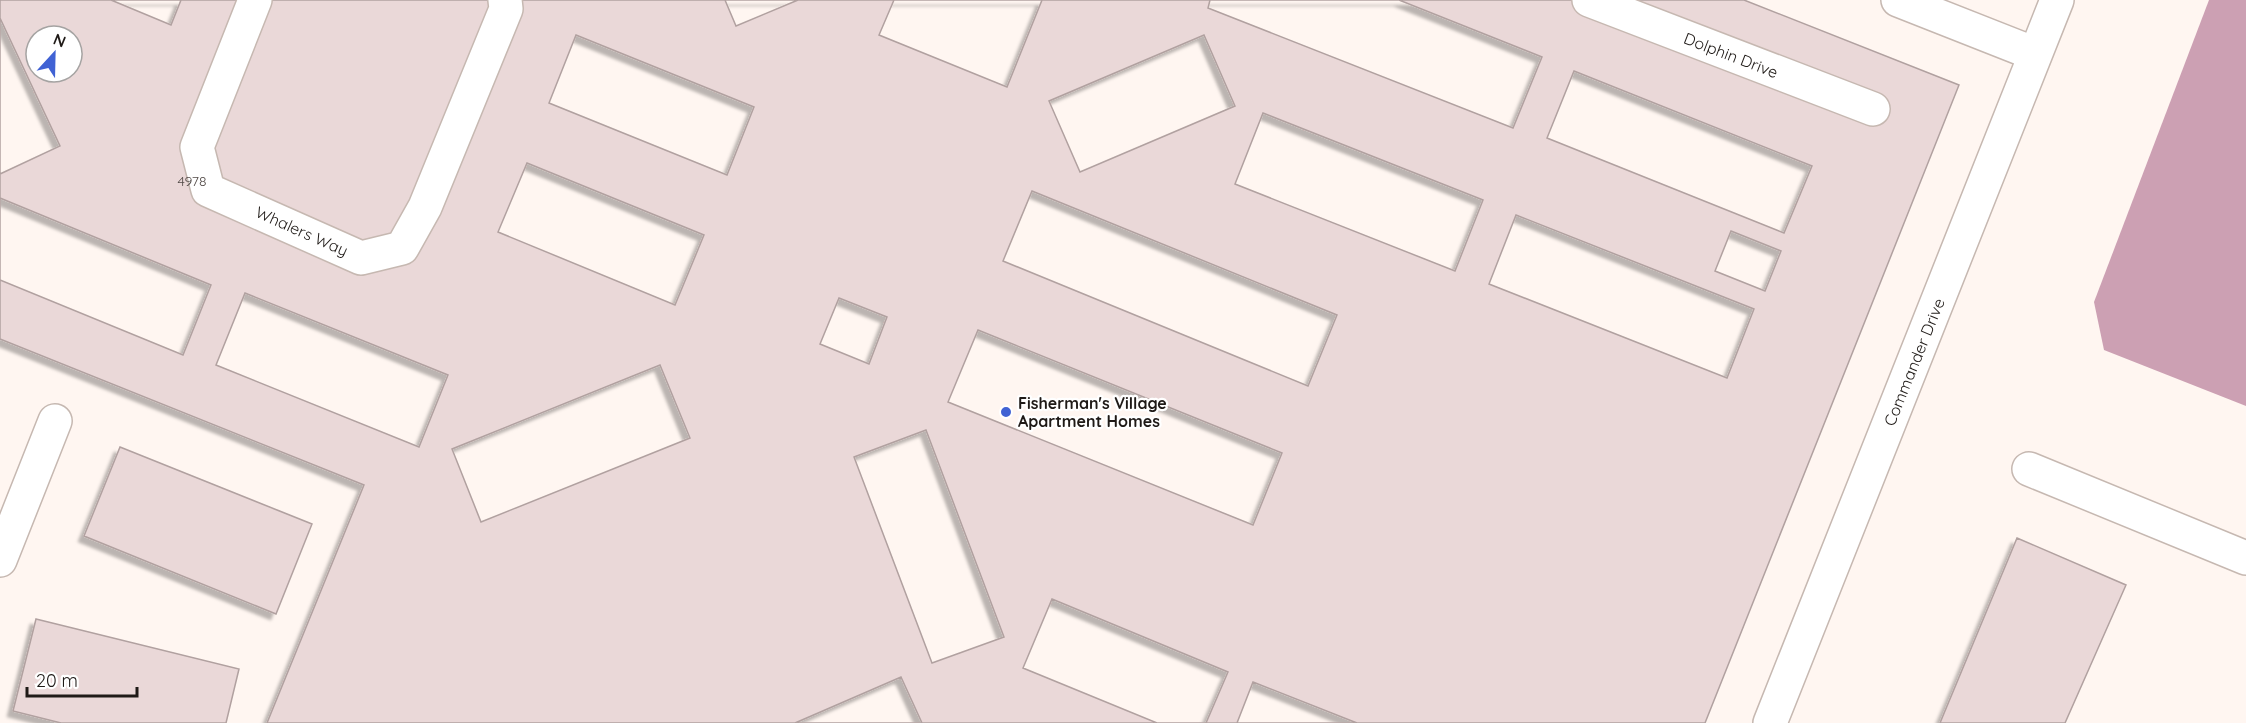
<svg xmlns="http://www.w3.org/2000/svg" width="2246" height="723" font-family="Quicksand,sans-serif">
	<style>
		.water { fill: #cca0b3 }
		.building { fill: #ead8d8; stroke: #b1a1a0; stroke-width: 1.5; fill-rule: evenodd; filter: url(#shadow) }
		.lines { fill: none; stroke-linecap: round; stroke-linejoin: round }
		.minor-casing { stroke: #c6b8b1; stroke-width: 36 }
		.minor { stroke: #fff; stroke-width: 33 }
		.poi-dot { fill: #4062d4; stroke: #fff; stroke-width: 2 }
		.labels { text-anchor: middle; stroke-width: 4.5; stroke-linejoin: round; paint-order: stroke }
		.number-label { font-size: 14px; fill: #524a47 }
		.street-label { font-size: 16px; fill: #1f1a17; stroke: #fff }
		.poi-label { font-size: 16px; font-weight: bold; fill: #1f1a17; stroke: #fff; text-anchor: start }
	</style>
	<defs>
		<filter id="shadow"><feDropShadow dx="-5.5" dy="5.5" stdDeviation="1.5" flood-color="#0004"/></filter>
	</defs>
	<rect width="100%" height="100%" fill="#fff6f1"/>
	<path class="water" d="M 2209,0 L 2246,0 L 2246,406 L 2104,350 L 2094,302 Z"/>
	<path class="building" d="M 0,0 L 1744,0 L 1959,85 L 1705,723 L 267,723 L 364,485 L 0,339 ZM 36,36 L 72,36 L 72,72 L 36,72 Z
		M 111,0 L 181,0 L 171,25 Z
		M 725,0 L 798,0 L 736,26 Z
		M 894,0 L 1042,0 L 1007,87 L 879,35 Z
		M 1210,0 L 1399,0 L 1542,57 L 1513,128 L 1208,8 Z
		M 0,18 L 60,146 L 0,174 Z
		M 576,35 L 754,107 L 727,175 L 549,103 Z
		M 1204,35 L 1235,106 L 1080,172 L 1049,101 Z
		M 1574,71 L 1812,166 L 1784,233 L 1547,138 Z
		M 1263,113 L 1483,200 L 1455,271 L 1235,184 Z
		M 527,163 L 704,235 L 675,305 L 498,232 Z
		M 1032,191 L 1337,315 L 1308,386 L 1003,261 Z
		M 0,198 L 211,285 L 183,355 L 0,280 Z
		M 1516,215 L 1754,309 L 1727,378 L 1489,284 Z
		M 1731,231 L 1781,251 L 1765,291 L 1715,271 Z
		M 245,293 L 448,375 L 419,447 L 216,365 Z
		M 839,298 L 887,317 L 869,364 L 820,344 Z
		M 978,330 L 1282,453 L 1253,525 L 948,402 Z
		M 660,365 L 690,438 L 481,522 L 452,449 Z
		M 926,430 L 1004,637 L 932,663 L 854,457 Z
		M 120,447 L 312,524 L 276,614 L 84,536 Z
		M 2017,538 L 2126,585 L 2065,723 L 1940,723 Z
		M 1052,599 L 1228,672 L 1206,723 L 1157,723 L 1023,668 Z
		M 36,619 L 239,669 L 226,723 L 61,723 L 13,711 Z
		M 901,677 L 922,723 L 795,723 Z
		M 1253,682 L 1357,723 L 1237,723 Z"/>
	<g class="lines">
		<defs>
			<path id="minor" d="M 255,0 L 197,147 L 208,190 L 361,258 L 402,248 L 425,207 L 506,9 L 505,0
				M 1589,0 L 1873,109
				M 1898,0 L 2035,54
				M 2029,469 L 2246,558
				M 0,560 L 55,421
				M 1770,723 L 2057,0"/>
		</defs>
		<use href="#minor" class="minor-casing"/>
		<use href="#minor" class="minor"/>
	</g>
	<circle class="poi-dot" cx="1006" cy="412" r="6"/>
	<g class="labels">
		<g class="number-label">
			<text x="192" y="186">4978</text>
		</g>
		<g class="street-label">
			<text transform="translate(1731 55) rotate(21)" y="6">Dolphin Drive</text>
			<text transform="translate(302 231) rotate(24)" y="6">Whalers Way</text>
			<text transform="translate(1914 362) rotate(-68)" y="6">Commander Drive</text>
		</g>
		<g class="poi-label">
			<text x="1018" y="409">Fisherman's Village<tspan x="1018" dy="18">Apartment Homes</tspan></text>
		</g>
	</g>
	<g transform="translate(54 54) rotate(22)"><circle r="28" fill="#ffffff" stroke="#a5a3a2" stroke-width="1.5"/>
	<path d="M0-4.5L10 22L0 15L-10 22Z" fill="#4062d4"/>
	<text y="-9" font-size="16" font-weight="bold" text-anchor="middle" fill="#1f1a17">N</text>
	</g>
	<path d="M27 687v9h110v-9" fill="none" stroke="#1f1a17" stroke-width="3"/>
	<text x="36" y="687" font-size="18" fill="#1f1a17" stroke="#ffffff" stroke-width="4.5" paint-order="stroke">20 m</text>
</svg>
